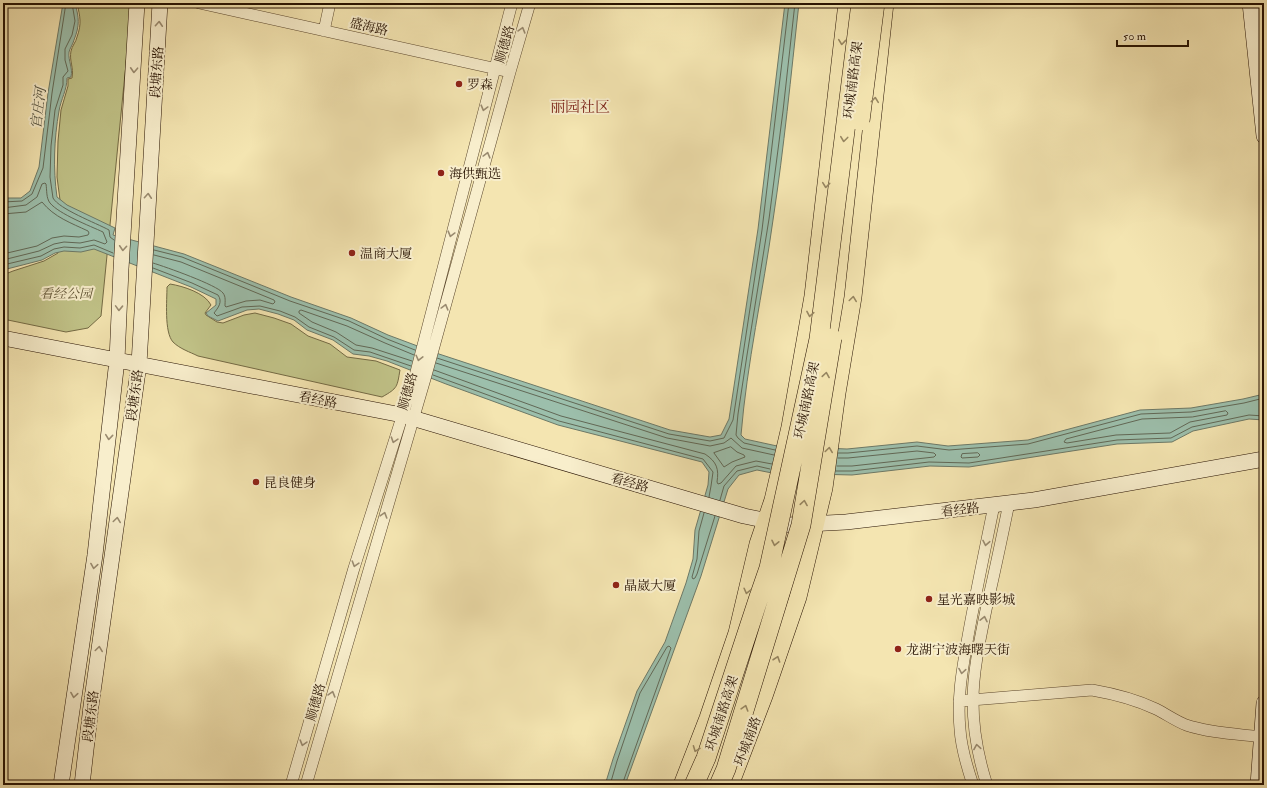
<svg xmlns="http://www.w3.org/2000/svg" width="1267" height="788" font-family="'IM FELL Double Pica','Noto Serif SC',serif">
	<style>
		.green { fill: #c1c388; stroke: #746a44 }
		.water { fill: #9cbfac; stroke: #6d7967 }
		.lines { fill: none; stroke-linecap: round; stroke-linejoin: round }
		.shore { stroke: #616856; stroke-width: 1 }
		.street-casing { stroke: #5a462c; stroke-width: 12 }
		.secondary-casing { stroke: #261100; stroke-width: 16 }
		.primary-casing { stroke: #261100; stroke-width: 18 }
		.street { stroke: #f8eecc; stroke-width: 11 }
		.secondary { stroke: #f8eecc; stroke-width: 15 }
		.primary { stroke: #f4e5b1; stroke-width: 17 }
		.highway-bridge-casing { stroke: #261100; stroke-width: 20; stroke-linecap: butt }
		.highway-bridge { stroke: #f4e5b1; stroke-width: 19 }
		.oneway { stroke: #9a8b70 }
		.oneway2 { stroke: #978661 }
		.poi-dot { fill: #8f2418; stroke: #f8eecc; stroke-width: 1.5 }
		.labels { text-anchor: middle; stroke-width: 4; stroke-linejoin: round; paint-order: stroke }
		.street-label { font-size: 13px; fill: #261100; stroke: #f8eecc }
		.poi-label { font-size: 13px; fill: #261100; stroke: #f8eecc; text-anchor: start }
		.park-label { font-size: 13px; font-style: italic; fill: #5c4f30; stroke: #f8eecc }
		.water-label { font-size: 14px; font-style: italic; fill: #4f4e3c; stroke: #f8eecc }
		.quarter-label { font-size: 15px; fill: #7a1f14; stroke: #f8eecc }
	</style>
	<rect width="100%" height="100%" fill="#f4e5b1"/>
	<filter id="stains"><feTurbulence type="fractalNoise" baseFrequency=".005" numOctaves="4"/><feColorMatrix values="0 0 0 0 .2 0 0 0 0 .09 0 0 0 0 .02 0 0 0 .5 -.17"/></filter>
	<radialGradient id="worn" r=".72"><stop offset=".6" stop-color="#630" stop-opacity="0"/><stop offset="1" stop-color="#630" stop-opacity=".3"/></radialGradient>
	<path class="green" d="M 77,3 L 132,3 L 101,316 L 88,328 L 66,332 L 3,319 L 3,275 L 13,271 L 44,261 L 58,253 L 60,200 L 57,177 L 58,141 L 61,110 L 68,86 L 68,79 L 72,78 C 74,67 69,61 71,51 C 72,46 76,42 77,37 C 82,23 80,17 77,3 Z
		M 170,284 C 183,286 205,293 211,305 L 205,313 L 206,315 L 217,322 L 223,323 L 244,315 L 255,313 L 274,318 L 291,324 L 308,336 L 330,344 L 347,357 L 376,361 L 400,370 C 397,387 398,388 382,397 L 198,356 C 190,352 180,349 173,342 C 164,332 167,300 167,287 Z"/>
	<path class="water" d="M 63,3 L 75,3 C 79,18 80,25 74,40 C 73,44 70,48 69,52 C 68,61 73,67 71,77 L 67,78 C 67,90 61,99 59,111 C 54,139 53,169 57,197 L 67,205 L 115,228 L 113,235 L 184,254 L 291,297 L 351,318 L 388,335 L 439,354 L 670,430 L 710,437 L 721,435 L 729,419 L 758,229 L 785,3 L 799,3 C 791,75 784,148 773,220 C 763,292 747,363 741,435 L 745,439 L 777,446 L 847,449 L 917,442 L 948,446 L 1028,440 L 1140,410 L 1191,408 L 1243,399 L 1264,394 L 1264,420 L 1249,419 L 1193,431 L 1172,442 L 1117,444 L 969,467 L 930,466 L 852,475 L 772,473 L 757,470 L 739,475 L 728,489 L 701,576 L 625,785 L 605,785 L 613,759 L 637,691 L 665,642 L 686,583 L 693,559 L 695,530 L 708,485 L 709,472 L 702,462 L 558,425 L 446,384 L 387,361 L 369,356 L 353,354 L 333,340 L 307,330 L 294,320 L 278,314 L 259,309 L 247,310 L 218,321 L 208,316 L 206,313 L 216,305 L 216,299 L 191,287 L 94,249 L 81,252 L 64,251 L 55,253 L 42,260 L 3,270 L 3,198 L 21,198 L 30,191 L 39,167 L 48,93 Z"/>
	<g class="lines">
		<path class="shore" d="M 72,3 L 75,21 L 72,35 L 65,49 L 65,60 L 68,71 L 63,77 L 63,85 L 55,110 L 51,146 L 50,177 L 53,198 C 59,209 96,223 109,230 L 110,237 L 114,240
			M 3,202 L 22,201 L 32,194 L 43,168 L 52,93 L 66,3
			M 3,208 L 26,205 L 37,197 L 42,184 L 45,183 L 46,184 C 47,190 46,198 50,203 C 59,214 90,226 103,232 L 107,242 L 105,244 L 94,240 L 80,243 L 64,242 L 54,244 L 39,251 L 3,260
			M 3,214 L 26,212 L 42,202 C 54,217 71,223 88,231 L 89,233 L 88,235 L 79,237 L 64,236 L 52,238 L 37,246 L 3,254
			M 154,250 L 182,257 L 290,301 L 349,321 L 387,339 L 415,350
			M 153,263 C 166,267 217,285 223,293 C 226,297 225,301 225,306 L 226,307 L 246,301 L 260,300 L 273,304 L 275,302 L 274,300 L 181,262 L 154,255
			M 3,265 L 41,256 L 54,249 L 64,247 L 80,248 L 94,245 L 113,253
			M 153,268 L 192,283 L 218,295 C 223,302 218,308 214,313 L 217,316 L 242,307 L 260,306 L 280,311 L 295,317 L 309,327 L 334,337 L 354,350 L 370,352 L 411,366
			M 437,358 L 669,434 L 710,441 L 724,438 L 733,420 L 762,230 L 789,3
			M 412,361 L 372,348 L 356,345 L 336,332 L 312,322 L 299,313 L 299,311 L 301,310 L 347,326 L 385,343 L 414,355
			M 436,363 L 667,438 L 710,446 L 724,443 L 731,438 L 742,448 L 774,455
			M 434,370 L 561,416 L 705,454 C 717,462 719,469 717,482 L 718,484 L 721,483 L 736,466 L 756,461 L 772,464
			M 433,375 L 559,421 L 703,459 L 713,472 L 711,486 L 709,497
			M 1226,411 L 1228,413 L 1227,415 L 1190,422 L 1170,433 L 1116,435 L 1067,443 L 1064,442 L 1066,439 L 1142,419 L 1192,417 Z
			M 731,447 L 737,452 L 744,455 L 745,457 L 732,462 L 724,467 L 714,453 Z
			M 775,450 L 744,443 L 738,438 L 736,435 L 738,414 L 747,355 L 769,219 L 783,111 L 795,3
			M 838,453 L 848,453 L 917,446 L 949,450 L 1028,444 L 1141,414 L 1191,412 L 1244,403 L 1264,398
			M 978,453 L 980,455 L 978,457 L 962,458 L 961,457 L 962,454 Z
			M 837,466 L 852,466 L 934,457 L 936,455 L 934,453 L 917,451 L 848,458 L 838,458
			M 836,471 L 852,471 L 929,462 L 969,463 L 1117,440 L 1171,438 L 1192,427 L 1249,415 L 1264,416
			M 720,500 L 724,486 L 737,471 L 757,466 L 770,469
			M 704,513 L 699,531 L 697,559 L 692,577 L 693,579 L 695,578 L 697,574 L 715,516
			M 610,785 L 617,761 L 640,693 L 667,647 L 669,646 L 671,648 L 622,785"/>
		<defs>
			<path id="street" d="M 199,3 L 510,72
				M 324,31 L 330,3
				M 959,701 L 1092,690 C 1115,694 1135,699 1156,709 C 1166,714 1176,721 1186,725 C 1210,733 1237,734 1262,737
				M 291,785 L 354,568 L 415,376 L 512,3
				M 306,785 L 425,379 L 510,72 L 530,3
				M 973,785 C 967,767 961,748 960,729 C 957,699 962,671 967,642 C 975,596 985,550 994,505
				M 987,785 C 978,757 973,731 973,701 C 973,670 981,635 987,605 C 995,571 1002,537 1009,503"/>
			<path id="secondary" d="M 1250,3 L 1264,136
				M 1263,3 L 1264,17
				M 3,338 L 402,415 L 744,516 L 788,525 L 846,522 L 1034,500 L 1264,459
				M 61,785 L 95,555 L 117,360 L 121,269 L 137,3
				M 82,785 L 91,706 L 139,364 L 160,3
				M 1258,785 L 1264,703"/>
			<path id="primary" d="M 682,785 L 708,718 L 737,633 L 758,544 L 773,500 L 790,427 L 813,296 L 847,3
				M 730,785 L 764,696 L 798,597 L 824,488 L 837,393 L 853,297 L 885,3"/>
		</defs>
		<use href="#street" class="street-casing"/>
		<use href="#secondary" class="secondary-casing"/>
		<use href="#primary" class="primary-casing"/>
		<use href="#street" class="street"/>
		<use href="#secondary" class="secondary"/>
		<use href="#primary" class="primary"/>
		<defs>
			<path id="highway-bridge" d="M 860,121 L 875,3
				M 694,785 L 706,758 L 759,597 L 769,568 L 819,339 L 861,3
				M 719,785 L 726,769 L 801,525 L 832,338"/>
		</defs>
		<use href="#highway-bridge" class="highway-bridge-casing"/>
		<use href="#highway-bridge" class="highway-bridge"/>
	</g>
	<defs><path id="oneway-chevron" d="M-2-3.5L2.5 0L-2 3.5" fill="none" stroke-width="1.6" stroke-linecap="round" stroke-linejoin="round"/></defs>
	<g class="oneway">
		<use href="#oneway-chevron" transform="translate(159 24) rotate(-86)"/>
		<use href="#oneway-chevron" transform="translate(522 30) rotate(-74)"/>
		<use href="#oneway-chevron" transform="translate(134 70) rotate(93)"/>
		<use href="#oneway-chevron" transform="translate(484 108) rotate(105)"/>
		<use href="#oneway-chevron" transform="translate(487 155) rotate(-75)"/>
		<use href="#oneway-chevron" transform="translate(148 196) rotate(-86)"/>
		<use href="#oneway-chevron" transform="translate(451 234) rotate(105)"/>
		<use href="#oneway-chevron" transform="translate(123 248) rotate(94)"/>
		<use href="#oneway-chevron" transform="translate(445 307) rotate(-75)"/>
		<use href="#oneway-chevron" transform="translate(119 308) rotate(92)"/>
		<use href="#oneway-chevron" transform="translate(419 358) rotate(104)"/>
		<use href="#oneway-chevron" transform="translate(109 437) rotate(96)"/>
		<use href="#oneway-chevron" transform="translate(394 440) rotate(108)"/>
		<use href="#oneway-chevron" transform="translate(384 515) rotate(-73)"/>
		<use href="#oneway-chevron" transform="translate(117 520) rotate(-82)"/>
		<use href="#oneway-chevron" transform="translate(986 543) rotate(101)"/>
		<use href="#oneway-chevron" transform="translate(355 564) rotate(107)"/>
		<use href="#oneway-chevron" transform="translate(94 566) rotate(99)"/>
		<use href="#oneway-chevron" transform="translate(984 619) rotate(-78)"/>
		<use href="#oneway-chevron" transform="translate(99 649) rotate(-82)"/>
		<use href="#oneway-chevron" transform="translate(962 671) rotate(99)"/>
		<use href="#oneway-chevron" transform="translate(332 694) rotate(-74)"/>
		<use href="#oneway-chevron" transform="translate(74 695) rotate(99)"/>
		<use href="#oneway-chevron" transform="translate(303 743) rotate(106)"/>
		<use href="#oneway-chevron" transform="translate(977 747) rotate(-99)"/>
	</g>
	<g class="oneway2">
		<use href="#oneway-chevron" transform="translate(842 42) rotate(96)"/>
		<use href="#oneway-chevron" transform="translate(875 100) rotate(-84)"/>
		<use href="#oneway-chevron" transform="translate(844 139) rotate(97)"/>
		<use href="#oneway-chevron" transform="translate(826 185) rotate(96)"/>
		<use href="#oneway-chevron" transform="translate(853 299) rotate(-82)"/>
		<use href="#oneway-chevron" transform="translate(810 314) rotate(100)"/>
		<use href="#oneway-chevron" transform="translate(826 375) rotate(-81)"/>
		<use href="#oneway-chevron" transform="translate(829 450) rotate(-82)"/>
		<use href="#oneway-chevron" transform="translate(804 503) rotate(-81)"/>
		<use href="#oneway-chevron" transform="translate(775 543) rotate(102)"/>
		<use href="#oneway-chevron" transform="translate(747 591) rotate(104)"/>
		<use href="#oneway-chevron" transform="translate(777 659) rotate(-71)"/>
		<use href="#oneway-chevron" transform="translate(745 708) rotate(-73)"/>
		<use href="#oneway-chevron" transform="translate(696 749) rotate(111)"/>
	</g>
	<g class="poi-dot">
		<circle cx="459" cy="84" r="4"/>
		<circle cx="441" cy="173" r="4"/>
		<circle cx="352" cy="253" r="4"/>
		<circle cx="256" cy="482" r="4"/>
		<circle cx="616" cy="585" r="4"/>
		<circle cx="929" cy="599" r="4"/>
		<circle cx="898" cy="649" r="4"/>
	</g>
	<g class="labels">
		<g class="street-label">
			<text transform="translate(369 26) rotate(13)" y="5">盛海路</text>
			<text transform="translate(504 44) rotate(-74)" y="5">顺德路</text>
			<text transform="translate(156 72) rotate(-86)" y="5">段塘东路</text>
			<text transform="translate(852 80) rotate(-83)" y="5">环城南路高架</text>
			<text transform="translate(407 391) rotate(-74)" y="5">顺德路</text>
			<text transform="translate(134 395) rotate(-82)" y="5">段塘东路</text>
			<text transform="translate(318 399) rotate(11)" y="5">看经路</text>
			<text transform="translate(806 400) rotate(-78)" y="5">环城南路高架</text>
			<text transform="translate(630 482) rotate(16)" y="5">看经路</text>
			<text transform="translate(960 509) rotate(-7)" y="5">看经路</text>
			<text transform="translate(315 702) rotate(-74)" y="5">顺德路</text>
			<text transform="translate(721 713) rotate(-72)" y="5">环城南路高架</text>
			<text transform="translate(90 716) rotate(-83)" y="5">段塘东路</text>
			<text transform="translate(747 741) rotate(-69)" y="5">环城南路</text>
		</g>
		<g class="poi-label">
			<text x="467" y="89">罗森</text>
			<text x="449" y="178">海供甄选</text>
			<text x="360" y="258">温商大厦</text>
			<text x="264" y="487">昆良健身</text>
			<text x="624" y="590">晶崴大厦</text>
			<text x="937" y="604">星光嘉映影城</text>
			<text x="906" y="654">龙湖宁波海曙天街</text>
		</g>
		<g class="park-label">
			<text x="66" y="298">看经公园</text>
		</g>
		<g class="water-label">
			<text transform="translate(38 108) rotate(-83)" y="5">官庄河</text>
		</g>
		<g class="quarter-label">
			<text x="580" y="112">丽园社区</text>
		</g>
	</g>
	<rect width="1267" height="788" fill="none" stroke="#f4e5b1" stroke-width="16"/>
	<rect x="4" y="4" width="1259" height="780" fill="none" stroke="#261100" stroke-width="2"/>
	<rect x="8" y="8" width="1251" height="772" fill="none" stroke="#261100"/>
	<path d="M1117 40v6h71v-6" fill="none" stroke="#261100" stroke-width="2"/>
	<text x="1123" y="40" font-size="12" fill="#261100" stroke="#f8eecc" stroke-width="3" paint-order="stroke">50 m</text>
	<rect width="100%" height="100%" filter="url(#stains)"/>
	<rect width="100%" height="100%" fill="url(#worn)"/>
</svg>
